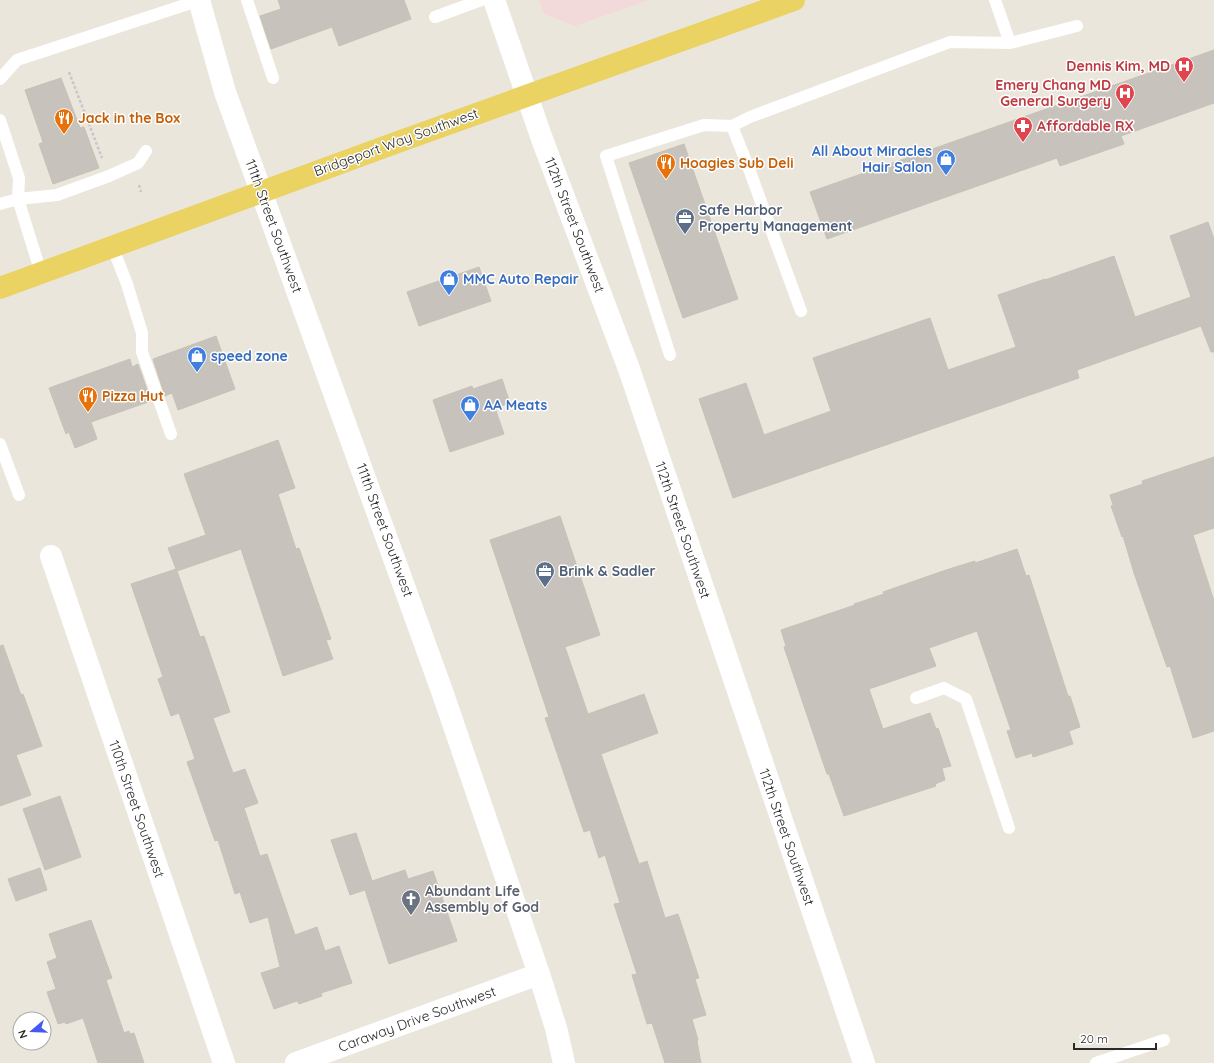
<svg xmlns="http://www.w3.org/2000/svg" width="1214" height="1063" font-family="Quicksand,sans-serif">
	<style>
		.medical { fill: #f2dada }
		.building { fill: #c7c2bc; stroke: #c6c2b6 }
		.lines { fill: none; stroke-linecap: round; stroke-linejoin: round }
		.path { stroke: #c8c8c8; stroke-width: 2.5; stroke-dasharray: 3 2; stroke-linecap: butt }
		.service { stroke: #fff; stroke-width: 12 }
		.minor { stroke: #fff; stroke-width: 22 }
		.tertiary { stroke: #fff; stroke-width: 22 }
		.primary { stroke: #ead263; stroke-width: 22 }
		.labels { text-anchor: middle; stroke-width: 3; stroke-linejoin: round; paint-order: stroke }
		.health-label { font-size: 14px; font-weight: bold; fill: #be3a42; stroke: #fff; text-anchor: end }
		.food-label { font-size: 14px; font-weight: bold; fill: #c56008; stroke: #fff; text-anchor: start }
		.street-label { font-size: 14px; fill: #2a2a2a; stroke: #fff }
		.shop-label { font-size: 14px; font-weight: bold; fill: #366cbe; stroke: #fff; text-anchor: start }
		.service-label { font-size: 14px; font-weight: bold; fill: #4e5e75; stroke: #fff; text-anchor: start }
		.worship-label { font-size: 14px; font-weight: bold; fill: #5b616d; stroke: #fff; text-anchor: start }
	</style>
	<rect width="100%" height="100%" fill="#ebe6dc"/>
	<path class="medical" d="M 539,0 L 649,0 L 575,26 L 544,14 Z"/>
	<path class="building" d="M 278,0 L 404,0 L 411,19 L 339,46 L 332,27 L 271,49 L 260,16 L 281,9 Z
		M 1214,50 L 1214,103 L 1121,136 L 1124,144 L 1060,166 L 1057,158 L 827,239 L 810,192 Z
		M 61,78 L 80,128 L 84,127 L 99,168 L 53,184 L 39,144 L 43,142 L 25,90 Z
		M 684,144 L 738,299 L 683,318 L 629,163 Z
		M 1208,222 L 1214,239 L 1214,352 L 1211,352 L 1201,326 L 1077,370 L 1079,378 L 733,498 L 699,399 L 746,383 L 764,435 L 831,411 L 813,358 L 930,318 L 948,370 L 1016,347 L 998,295 L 1045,279 L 1045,280 L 1114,256 L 1135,317 L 1191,297 L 1170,236 Z
		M 479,267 L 491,301 L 419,326 L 407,292 Z
		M 216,336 L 235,389 L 178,410 L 172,393 L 165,396 L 153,359 Z
		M 130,359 L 132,367 L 138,364 L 151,401 L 91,422 L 97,439 L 75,448 L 69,432 L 66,434 L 49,388 Z
		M 502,379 L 510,403 L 495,408 L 504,434 L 450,452 L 433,400 L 472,386 L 473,389 Z
		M 278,440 L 295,488 L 278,494 L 296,549 L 299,548 L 331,639 L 326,640 L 333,659 L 283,676 L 241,549 L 177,571 L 200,637 L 204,636 L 230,712 L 213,718 L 233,773 L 245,769 L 258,803 L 244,808 L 260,856 L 267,854 L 295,935 L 317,927 L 325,951 L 339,946 L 352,983 L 321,993 L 322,996 L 299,1004 L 297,1001 L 274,1009 L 261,973 L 280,967 L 268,917 L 250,923 L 240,892 L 235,894 L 218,840 L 215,841 L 187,762 L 195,759 L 179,713 L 171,716 L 158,679 L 163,677 L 131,584 L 176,569 L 168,548 L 206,535 L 184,474 Z
		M 1214,457 L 1214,528 L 1193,535 L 1214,601 L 1214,731 L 1193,738 L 1170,666 L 1167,667 L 1134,573 L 1123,536 L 1122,537 L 1111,506 L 1113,505 L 1110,495 L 1143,484 L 1142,481 Z
		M 560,516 L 600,635 L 565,647 L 588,714 L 644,694 L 658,733 L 601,754 L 639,864 L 647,861 L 665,918 L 678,914 L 699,978 L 695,979 L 706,1015 L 692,1019 L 698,1040 L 697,1041 L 701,1063 L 665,1063 L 652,1023 L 647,1024 L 632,975 L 637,974 L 614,904 L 620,903 L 605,855 L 599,858 L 590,830 L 584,832 L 545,718 L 549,717 L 490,540 Z
		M 1017,549 L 1026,576 L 1029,575 L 1068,696 L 1070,696 L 1080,727 L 1069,731 L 1073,744 L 1033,757 L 1032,753 L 1016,758 L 1007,731 L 1011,730 L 977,631 L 929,648 L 936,666 L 869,689 L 883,729 L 930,713 L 936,729 L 938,728 L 951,766 L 942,768 L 945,780 L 935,784 L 936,786 L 844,816 L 829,774 L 827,774 L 784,647 L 786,646 L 781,630 L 855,605 L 854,604 L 884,594 L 883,592 L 946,570 L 975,561 L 975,563 Z
		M 3,645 L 21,695 L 23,694 L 42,746 L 16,755 L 31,795 L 0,806 L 0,646 Z
		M 60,796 L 81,857 L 45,870 L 23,809 Z
		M 356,833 L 372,881 L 405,870 L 408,879 L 433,871 L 457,941 L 389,964 L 365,890 L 350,895 L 331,840 Z
		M 40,868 L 47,890 L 16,901 L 8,879 Z
		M 91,920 L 112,978 L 106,980 L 124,1033 L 129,1031 L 130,1034 L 134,1033 L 144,1063 L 98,1063 L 83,1018 L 66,1024 L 65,1022 L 58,1024 L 47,992 L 56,989 L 47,962 L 57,958 L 49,934 Z"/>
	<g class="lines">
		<path class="path" d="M 69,72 L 102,158
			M 139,185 L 141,192"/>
		<path class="service" d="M 247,0 L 273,78
			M 995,0 L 1010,43
			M 435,17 L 481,0
			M 0,79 L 17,60 L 200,0
			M 0,120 L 19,178 L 18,199 L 41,273
			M 732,126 L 749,169 L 801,311
			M 0,204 L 18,199 L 57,195 L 109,176 L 138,163 L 146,151
			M 112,246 L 127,284 L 142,333 L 142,352 L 171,434
			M 670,355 L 606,156 L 704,125 L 732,126 L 750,117 L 950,42 L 1010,43 L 1077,26
			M 0,444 L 19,495
			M 916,698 L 944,688 L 966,699 L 1009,828
			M 1096,1063 L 1164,1040"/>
		<path class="minor" d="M 199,0 L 225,92 L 442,691 L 539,974 L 556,1028 L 564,1063
			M 51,556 L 224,1063
			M 296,1063 L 539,974"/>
		<path class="tertiary" d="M 494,0 L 542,139 L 629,369 L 864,1063"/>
		<path class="primary" d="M 0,288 L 398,142 L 794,0"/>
	</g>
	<defs>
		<symbol id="hospital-pin" viewBox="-11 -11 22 30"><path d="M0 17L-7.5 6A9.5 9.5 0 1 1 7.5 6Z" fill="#e0444e" stroke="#fff"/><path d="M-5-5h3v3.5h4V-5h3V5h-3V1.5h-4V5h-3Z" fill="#fff"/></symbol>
		<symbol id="restaurant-pin" viewBox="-11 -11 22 30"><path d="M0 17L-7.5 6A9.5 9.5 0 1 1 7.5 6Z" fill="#e8710a" stroke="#fff"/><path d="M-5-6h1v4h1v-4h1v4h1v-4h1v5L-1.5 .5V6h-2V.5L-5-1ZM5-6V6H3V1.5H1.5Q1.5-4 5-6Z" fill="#fff"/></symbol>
		<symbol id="pharmacy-pin" viewBox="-11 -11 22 30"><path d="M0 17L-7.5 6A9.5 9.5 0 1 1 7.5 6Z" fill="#e0444e" stroke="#fff"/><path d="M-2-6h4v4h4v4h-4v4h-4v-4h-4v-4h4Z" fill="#fff"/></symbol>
		<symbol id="shop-pin" viewBox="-11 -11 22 30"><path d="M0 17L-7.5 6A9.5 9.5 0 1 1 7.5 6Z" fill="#3f7fe0" stroke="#fff"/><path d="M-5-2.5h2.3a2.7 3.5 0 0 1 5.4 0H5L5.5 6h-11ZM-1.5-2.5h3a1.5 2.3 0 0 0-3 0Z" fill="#fff"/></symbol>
		<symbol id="office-pin" viewBox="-11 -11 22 30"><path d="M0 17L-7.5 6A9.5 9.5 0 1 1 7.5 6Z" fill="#5c6f8a" stroke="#fff"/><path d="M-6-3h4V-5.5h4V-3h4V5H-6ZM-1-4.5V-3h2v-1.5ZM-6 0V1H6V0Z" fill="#fff"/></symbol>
		<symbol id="church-pin" viewBox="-11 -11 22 30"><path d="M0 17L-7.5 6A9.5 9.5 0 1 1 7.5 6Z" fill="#6b7280" stroke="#fff"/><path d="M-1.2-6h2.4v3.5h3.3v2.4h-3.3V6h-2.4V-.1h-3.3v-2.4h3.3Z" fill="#fff"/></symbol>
	</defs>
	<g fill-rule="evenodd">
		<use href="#hospital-pin" x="1173" y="55" width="22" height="30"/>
		<use href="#hospital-pin" x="1114" y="82" width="22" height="30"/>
		<use href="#restaurant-pin" x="53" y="107" width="22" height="30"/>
		<use href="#pharmacy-pin" x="1012" y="115" width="22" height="30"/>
		<use href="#shop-pin" x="935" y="148" width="22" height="30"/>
		<use href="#restaurant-pin" x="655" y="152" width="22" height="30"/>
		<use href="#office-pin" x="674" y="207" width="22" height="30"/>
		<use href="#shop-pin" x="438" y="268" width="22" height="30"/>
		<use href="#shop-pin" x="186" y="345" width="22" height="30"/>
		<use href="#restaurant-pin" x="77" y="385" width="22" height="30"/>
		<use href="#shop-pin" x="459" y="394" width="22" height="30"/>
		<use href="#office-pin" x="534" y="560" width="22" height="30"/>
		<use href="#church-pin" x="400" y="888" width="22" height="30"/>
	</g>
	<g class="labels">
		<g class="health-label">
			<text x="1170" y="71">Dennis Kim, MD</text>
			<text x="1111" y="90">Emery Chang MD<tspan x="1111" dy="16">General Surgery</tspan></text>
			<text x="1037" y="131" text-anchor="start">Affordable RX</text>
		</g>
		<g class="food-label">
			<text x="78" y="123">Jack in the Box</text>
			<text x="680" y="168">Hoagies Sub Deli</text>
			<text x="102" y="401">Pizza Hut</text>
		</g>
		<g class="street-label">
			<text transform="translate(396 142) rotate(-20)" y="5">Bridgeport Way Southwest</text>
			<text transform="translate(575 225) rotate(69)" y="5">112th Street Southwest</text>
			<text transform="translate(274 226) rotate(70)" y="5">111th Street Southwest</text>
			<text transform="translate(385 530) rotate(70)" y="5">111th Street Southwest</text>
			<text transform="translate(683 530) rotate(71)" y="5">112th Street Southwest</text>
			<text transform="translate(137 809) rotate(71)" y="5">110th Street Southwest</text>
			<text transform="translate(787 837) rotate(71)" y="5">112th Street Southwest</text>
			<text transform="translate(417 1019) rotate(-20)" y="5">Caraway Drive Southwest</text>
		</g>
		<g class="shop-label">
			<text x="932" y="156" text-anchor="end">All About Miracles<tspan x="932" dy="16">Hair Salon</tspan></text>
			<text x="463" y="284">MMC Auto Repair</text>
			<text x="211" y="361">speed zone</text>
			<text x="484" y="410">AA Meats</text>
		</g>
		<g class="service-label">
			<text x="699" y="215">Safe Harbor<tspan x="699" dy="16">Property Management</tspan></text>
			<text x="559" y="576">Brink &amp; Sadler</text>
		</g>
		<g class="worship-label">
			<text x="425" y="896">Abundant Life<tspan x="425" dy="16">Assembly of God</tspan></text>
		</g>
	</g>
	<g transform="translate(32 1031) rotate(251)"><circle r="19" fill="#ffffff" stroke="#aaaaaa"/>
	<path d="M0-3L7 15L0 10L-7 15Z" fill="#4359f1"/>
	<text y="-6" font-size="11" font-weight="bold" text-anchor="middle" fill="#2a2a2a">N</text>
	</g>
	<path d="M1074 1043v6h82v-6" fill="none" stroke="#2a2a2a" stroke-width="2"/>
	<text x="1080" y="1043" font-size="12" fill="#2a2a2a" stroke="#ffffff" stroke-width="3" paint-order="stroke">20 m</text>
</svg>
